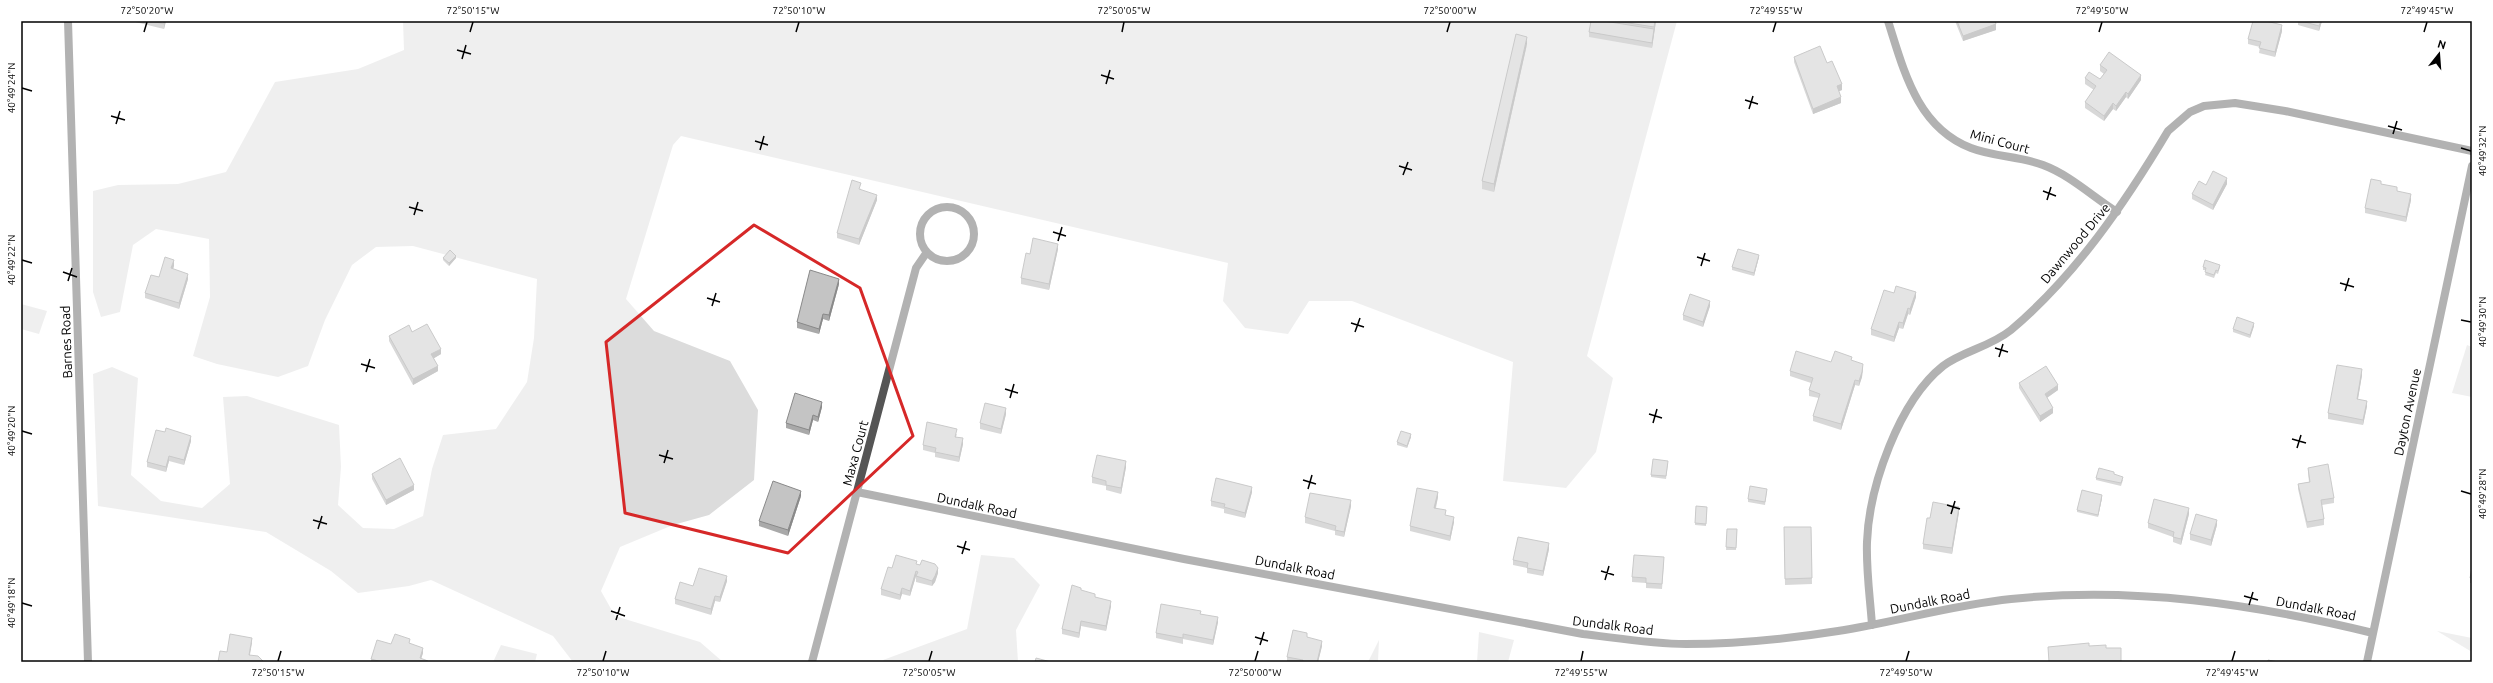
<svg xmlns="http://www.w3.org/2000/svg" width="2493" height="683" font-family="Ubuntu,sans-serif">
	<style>
		.green { fill: #dcdcdc }
		.lines { fill: none; stroke-linecap: round; stroke-linejoin: round }
		.minor { stroke: #555; stroke-width: 8 }
		.tertiary { stroke: #555; stroke-width: 8 }
		.wall { fill: #a9a9a9 }
		.shaded-wall { fill: #898989 }
		.building { fill: #c4c4c4; stroke: #898989 }
		.marked { fill: none; stroke: #d62828; stroke-width: 3; stroke-linejoin: round }
		.ticks { fill: none; stroke: #000; stroke-width: 1.5 }
		.labels { text-anchor: middle; stroke-width: 3; stroke-linejoin: round; paint-order: stroke }
		.street-label { font-size: 13px; fill: #000; stroke: #fff }
		.neatline { fill: none; stroke: #000; stroke-width: 1.5 }
		.ticks-label { font-size: 10px; text-anchor: middle; fill: #000 }
	</style>
	<rect width="100%" height="100%" fill="#fff"/>
	<path class="green" d="M 403,21 L 1677,21 L 1587,356 L 1613,378 L 1596,452 L 1566,488 L 1503,481 L 1513,362 L 1352,301 L 1309,301 L 1288,334 L 1245,328 L 1223,301 L 1228,263 L 681,136 L 673,145 L 626,299 L 654,331 L 730,361 L 758,410 L 754,480 L 709,515 L 673,525 L 620,547 L 601,591 L 615,616 L 700,642 L 723,662 L 573,662 L 553,636 L 431,580 L 409,586 L 358,593 L 331,571 L 266,532 L 98,506 L 93,374 L 112,367 L 138,378 L 131,475 L 161,501 L 202,508 L 230,484 L 223,397 L 247,396 L 339,425 L 341,467 L 338,505 L 363,528 L 394,529 L 423,516 L 432,469 L 443,435 L 496,429 L 527,382 L 534,338 L 537,279 L 413,246 L 376,247 L 352,265 L 325,320 L 308,366 L 278,377 L 217,364 L 193,356 L 210,297 L 209,239 L 156,229 L 133,245 L 120,312 L 101,317 L 93,292 L 93,191 L 118,185 L 178,184 L 226,172 L 275,82 L 358,69 L 404,50 Z
		M 21,304 L 47,311 L 39,334 L 21,329 Z
		M 2467,345 L 2472,347 L 2472,397 L 2452,393 Z
		M 981,555 L 1014,558 L 1040,585 L 1016,630 L 1018,662 L 885,662 L 883,660 L 967,629 Z
		M 2437,631 L 2472,638 L 2472,652 Z
		M 1479,632 L 1514,640 L 1508,662 L 1477,662 Z
		M 1379,640 L 1378,662 L 1368,662 Z
		M 501,645 L 537,654 L 535,662 L 493,662 Z"/>
	<g class="lines">
		<path class="minor" d="M 1888,21 C 1904,71 1917,127 1971,148 C 1994,157 2020,156 2043,165 C 2070,175 2093,197 2117,212
			M920 234a27 27 0 1 1 54 0a27 27 0 1 1-54 0Z
			M 857,492 L 1184,559 L 1583,634 C 1617,638 1652,644 1686,644 C 1737,644 1788,639 1838,631 C 1896,622 1952,605 2011,599 C 2133,586 2254,604 2373,633
			M 1872,625 C 1870,597 1866,570 1867,542 C 1869,487 1899,401 1943,366 C 1963,351 1990,347 2011,330 C 2076,275 2125,203 2168,131 L 2190,112 L 2204,106 L 2235,103 L 2285,111 L 2472,151
			M 812,662 L 916,268 L 927,252
			M 2367,662 L 2472,166"/>
		<path class="tertiary" d="M 68,21 L 88,662"/>
	</g>
	<path class="wall" d="M 131,21 L 166,21 L 164,29 Z
		M 1591,21 L 1656,21 L 1652,48 L 1589,37 L 1589,32 Z
		M 1955,21 L 1995,21 L 1996,30 L 1963,41 Z
		M 2298,21 L 2322,21 L 2319,31 L 2298,25 Z
		M 2282,31 L 2275,57 L 2259,53 L 2260,47 L 2248,44 L 2248,39 Z
		M 1527,44 L 1494,192 L 1482,189 L 1482,181 Z
		M 1794,57 L 1827,63 L 1842,90 L 1839,91 L 1841,103 L 1813,114 L 1794,62 Z
		M 2100,65 L 2141,80 L 2128,99 L 2126,97 L 2116,111 L 2113,109 L 2104,121 L 2085,108 L 2085,102 L 2094,90 L 2085,84 L 2085,78 L 2100,79 L 2104,74 L 2100,71 Z
		M 2227,184 L 2213,210 L 2192,199 L 2192,194 L 2206,185 Z
		M 2381,184 L 2397,191 L 2411,200 L 2406,222 L 2365,213 L 2365,208 Z
		M 861,188 L 861,190 L 877,200 L 859,245 L 837,238 L 837,233 Z
		M 1058,249 L 1049,290 L 1021,284 L 1021,278 L 1030,254 Z
		M 1759,257 L 1754,276 L 1732,270 L 1732,267 Z
		M 443,258 L 456,258 L 449,266 L 443,260 Z
		M 174,266 L 173,269 L 188,279 L 179,309 L 145,298 L 145,293 L 159,277 Z
		M 2203,267 L 2220,267 L 2218,274 L 2216,273 L 2214,278 L 2205,275 L 2206,270 L 2203,270 Z
		M 839,284 L 829,321 L 823,319 L 819,334 L 797,328 L 797,322 Z
		M 1894,293 L 1916,297 L 1910,315 L 1908,314 L 1903,329 L 1899,328 L 1894,342 L 1871,335 L 1871,329 Z
		M 1710,306 L 1703,327 L 1683,320 L 1683,315 Z
		M 2254,326 L 2250,338 L 2233,332 L 2233,329 Z
		M 412,332 L 441,354 L 434,358 L 438,371 L 413,385 L 389,341 L 389,336 Z
		M 1852,361 L 1863,369 L 1862,377 L 1859,386 L 1855,385 L 1841,430 L 1813,421 L 1813,416 L 1819,398 L 1809,396 L 1809,390 L 1811,383 L 1790,376 L 1790,371 L 1831,362 Z
		M 2362,375 L 2358,399 L 2367,406 L 2363,425 L 2328,419 L 2328,413 Z
		M 2019,383 L 2058,390 L 2047,398 L 2053,413 L 2040,422 L 2019,388 Z
		M 822,407 L 818,422 L 813,420 L 809,435 L 786,428 L 786,423 Z
		M 1006,414 L 1001,434 L 980,429 L 980,423 Z
		M 165,432 L 191,441 L 184,465 L 169,461 L 166,472 L 147,467 L 147,462 Z
		M 957,434 L 956,437 L 963,444 L 959,462 L 935,457 L 935,453 L 923,450 L 923,445 Z
		M 1411,437 L 1407,448 L 1397,445 L 1397,442 Z
		M 1668,464 L 1666,479 L 1651,477 L 1651,475 Z
		M 1126,467 L 1121,494 L 1106,490 L 1106,486 L 1092,483 L 1092,477 Z
		M 2308,468 L 2334,498 L 2334,503 L 2322,505 L 2324,519 L 2324,525 L 2307,528 L 2298,489 L 2298,484 L 2309,482 L 2308,473 Z
		M 372,474 L 414,490 L 386,505 L 372,479 Z
		M 2114,474 L 2123,480 L 2121,486 L 2096,480 L 2096,478 Z
		M 1767,491 L 1765,505 L 1748,502 L 1748,499 Z
		M 1252,492 L 1245,518 L 1224,513 L 1224,509 L 1211,506 L 1211,501 Z
		M 801,496 L 788,536 L 759,526 L 759,521 Z
		M 1438,497 L 1436,508 L 1454,522 L 1450,541 L 1410,531 L 1410,526 Z
		M 2102,498 L 2098,517 L 2077,512 L 2077,510 Z
		M 1351,506 L 1344,537 L 1335,535 L 1335,531 L 1305,523 L 1305,517 Z
		M 1696,506 L 1707,507 L 1706,526 L 1695,525 Z
		M 1959,512 L 1952,554 L 1923,549 L 1923,544 L 1930,518 Z
		M 2189,514 L 2181,545 L 2173,542 L 2173,537 L 2148,528 L 2148,523 Z
		M 2217,525 L 2211,546 L 2190,540 L 2190,534 Z
		M 1784,527 L 1811,527 L 1812,584 L 1785,585 Z
		M 1727,529 L 1737,529 L 1736,550 L 1726,550 Z
		M 1549,549 L 1543,576 L 1527,573 L 1527,568 L 1513,565 L 1513,560 Z
		M 1664,562 L 1662,589 L 1646,588 L 1646,583 L 1632,582 L 1632,577 Z
		M 917,565 L 938,573 L 935,582 L 932,586 L 916,582 L 916,576 L 910,596 L 902,594 L 900,600 L 881,595 L 881,589 L 892,568 Z
		M 2472,568 L 2472,583 L 2470,583 L 2470,578 Z
		M 727,581 L 720,602 L 715,601 L 711,615 L 675,604 L 675,599 L 693,586 Z
		M 1081,591 L 1095,597 L 1111,606 L 1106,631 L 1081,626 L 1079,638 L 1062,634 L 1062,629 Z
		M 1201,614 L 1218,622 L 1213,645 L 1183,639 L 1183,644 L 1156,638 L 1156,633 Z
		M 1307,637 L 1322,646 L 1318,662 L 1287,662 L 1287,657 Z
		M 410,643 L 423,653 L 421,659 L 428,662 L 371,662 L 371,659 L 391,644 Z"/>
	<path class="shaded-wall" d="M 164,21 L 166,21 L 164,29 Z
		M 1655,21 L 1656,21 L 1652,48 L 1652,43 Z
		M 2321,21 L 2322,21 L 2319,31 L 2319,26 Z
		M 1996,24 L 1996,30 L 1963,41 L 1963,36 Z
		M 2282,25 L 2282,31 L 2275,57 L 2275,52 Z
		M 1527,37 L 1527,44 L 1494,192 L 1494,184 Z
		M 2141,75 L 2141,80 L 2128,99 L 2128,94 Z
		M 1842,84 L 1842,90 L 1837,92 L 1837,86 Z
		M 2126,92 L 2126,97 L 2116,111 L 2116,106 Z
		M 1841,97 L 1841,103 L 1813,114 L 1813,109 Z
		M 2113,103 L 2113,109 L 2104,121 L 2104,116 Z
		M 2227,178 L 2227,184 L 2213,210 L 2213,205 Z
		M 2411,194 L 2411,200 L 2406,222 L 2406,217 Z
		M 877,195 L 877,200 L 859,245 L 859,239 Z
		M 1058,244 L 1058,249 L 1049,290 L 1049,284 Z
		M 1759,255 L 1759,257 L 1754,276 L 1754,273 Z
		M 456,256 L 456,258 L 449,266 L 449,263 Z
		M 174,260 L 174,266 L 171,274 L 171,268 Z
		M 188,274 L 188,279 L 179,309 L 179,303 Z
		M 839,279 L 839,284 L 829,321 L 829,315 Z
		M 1916,292 L 1916,297 L 1910,315 L 1910,309 Z
		M 1710,301 L 1710,306 L 1703,327 L 1703,322 Z
		M 1908,308 L 1908,314 L 1903,329 L 1903,323 Z
		M 823,314 L 823,319 L 819,334 L 819,329 Z
		M 1899,322 L 1899,328 L 1894,342 L 1894,337 Z
		M 2254,323 L 2254,326 L 2250,338 L 2250,335 Z
		M 441,349 L 441,354 L 431,360 L 431,354 Z
		M 1863,364 L 1862,377 L 1859,386 L 1859,381 Z
		M 438,366 L 438,371 L 413,385 L 413,379 Z
		M 2362,369 L 2362,375 L 2357,404 L 2357,399 Z
		M 1855,380 L 1855,385 L 1841,430 L 1841,424 Z
		M 2058,385 L 2058,390 L 2045,399 L 2045,394 Z
		M 2367,401 L 2367,406 L 2363,425 L 2363,420 Z
		M 822,402 L 822,407 L 818,422 L 818,417 Z
		M 1006,408 L 1006,414 L 1001,434 L 1001,429 Z
		M 2053,408 L 2053,413 L 2040,422 L 2040,416 Z
		M 813,415 L 813,420 L 809,435 L 809,430 Z
		M 1411,434 L 1411,437 L 1407,448 L 1407,446 Z
		M 191,436 L 191,441 L 184,465 L 184,460 Z
		M 963,438 L 963,444 L 959,462 L 959,457 Z
		M 169,456 L 169,461 L 166,472 L 166,467 Z
		M 1126,461 L 1126,467 L 1121,494 L 1121,488 Z
		M 414,485 L 414,490 L 386,505 L 386,500 Z
		M 1252,487 L 1252,492 L 1245,518 L 1245,513 Z
		M 801,491 L 801,496 L 788,536 L 788,530 Z
		M 1438,492 L 1438,497 L 1434,513 L 1434,508 Z
		M 2102,495 L 2102,498 L 2098,517 L 2098,515 Z
		M 1351,500 L 1351,506 L 1344,537 L 1344,532 Z
		M 1959,507 L 1959,512 L 1952,554 L 1952,548 Z
		M 2189,508 L 2189,514 L 2181,545 L 2181,539 Z
		M 1454,517 L 1454,522 L 1450,541 L 1450,536 Z
		M 2217,520 L 2217,525 L 2211,546 L 2211,540 Z
		M 1549,543 L 1549,549 L 1543,576 L 1543,571 Z
		M 938,568 L 938,573 L 935,582 L 932,586 L 932,581 Z
		M 916,571 L 916,576 L 910,596 L 910,591 Z
		M 727,576 L 727,581 L 720,602 L 720,597 Z
		M 902,588 L 902,594 L 900,600 L 900,595 Z
		M 715,596 L 715,601 L 711,615 L 711,609 Z
		M 1111,601 L 1111,606 L 1106,631 L 1106,626 Z
		M 1218,617 L 1218,622 L 1213,645 L 1213,640 Z
		M 1081,621 L 1081,626 L 1079,638 L 1079,633 Z
		M 252,638 L 252,643 L 249,660 L 249,655 Z
		M 1322,641 L 1322,646 L 1318,662 L 1317,662 Z
		M 423,648 L 423,653 L 420,662 L 420,658 Z"/>
	<path class="building" d="M 152,21 L 164,21 L 164,24 Z
		M 1591,21 L 1604,21 L 1654,29 L 1652,43 L 1589,32 Z
		M 1616,21 L 1655,21 L 1654,27 Z
		M 1957,21 L 1995,21 L 1996,24 L 1963,36 Z
		M 2253,21 L 2266,21 L 2282,25 L 2275,52 L 2259,48 L 2261,42 L 2248,39 Z
		M 2301,21 L 2321,21 L 2319,26 Z
		M 1516,34 L 1527,37 L 1494,184 L 1482,181 Z
		M 1820,46 L 1827,63 L 1832,61 L 1842,84 L 1837,86 L 1841,97 L 1813,109 L 1794,57 Z
		M 2109,52 L 2141,75 L 2128,94 L 2126,92 L 2116,106 L 2113,103 L 2104,116 L 2085,102 L 2096,86 L 2085,78 L 2089,72 L 2100,79 L 2107,70 L 2100,65 Z
		M 2213,171 L 2227,178 L 2213,205 L 2192,194 L 2199,181 L 2206,185 Z
		M 2371,179 L 2381,181 L 2381,184 L 2397,187 L 2397,191 L 2411,194 L 2406,217 L 2365,208 Z
		M 852,180 L 861,183 L 859,189 L 877,195 L 859,239 L 837,233 Z
		M 1033,238 L 1058,244 L 1049,284 L 1021,278 L 1026,253 L 1030,254 Z
		M 1738,249 L 1759,255 L 1754,273 L 1732,267 Z
		M 450,250 L 456,256 L 449,263 L 443,258 Z
		M 165,257 L 174,260 L 171,268 L 188,274 L 179,303 L 145,293 L 151,275 L 159,277 Z
		M 2205,260 L 2220,265 L 2218,271 L 2216,270 L 2214,275 L 2205,272 L 2206,268 L 2203,267 Z
		M 810,270 L 839,279 L 829,315 L 823,314 L 819,329 L 797,322 Z
		M 1896,286 L 1916,292 L 1910,309 L 1908,308 L 1903,323 L 1899,322 L 1894,337 L 1871,329 L 1884,290 L 1894,293 Z
		M 1690,294 L 1710,301 L 1703,322 L 1683,315 Z
		M 2237,317 L 2254,323 L 2250,335 L 2233,329 Z
		M 427,324 L 441,349 L 431,354 L 438,366 L 413,379 L 389,336 L 409,325 L 412,332 Z
		M 1796,351 L 1831,362 L 1835,351 L 1852,357 L 1851,360 L 1863,364 L 1862,372 L 1859,381 L 1855,380 L 1841,424 L 1813,416 L 1820,394 L 1809,390 L 1813,378 L 1790,371 Z
		M 2337,365 L 2362,369 L 2357,399 L 2367,401 L 2363,420 L 2328,413 Z
		M 2046,366 L 2058,385 L 2045,394 L 2053,408 L 2040,416 L 2019,383 Z
		M 795,393 L 822,402 L 818,417 L 813,415 L 809,430 L 786,423 Z
		M 985,403 L 1006,408 L 1001,429 L 980,423 Z
		M 927,422 L 957,429 L 955,437 L 963,438 L 959,457 L 935,452 L 936,448 L 923,445 Z
		M 166,428 L 191,436 L 184,460 L 169,456 L 166,467 L 147,462 L 156,430 L 165,432 Z
		M 1401,431 L 1411,434 L 1407,446 L 1397,442 Z
		M 1097,455 L 1126,461 L 1121,488 L 1106,485 L 1106,481 L 1092,477 Z
		M 400,458 L 414,485 L 386,500 L 372,474 Z
		M 1653,459 L 1668,461 L 1666,476 L 1651,475 Z
		M 2328,464 L 2334,498 L 2321,500 L 2324,519 L 2307,522 L 2298,484 L 2310,482 L 2308,468 Z
		M 2099,468 L 2114,472 L 2114,474 L 2123,477 L 2121,483 L 2096,478 Z
		M 1216,478 L 1252,487 L 1245,513 L 1224,507 L 1225,504 L 1211,501 Z
		M 773,481 L 801,491 L 788,530 L 759,521 Z
		M 1750,486 L 1767,489 L 1765,502 L 1748,499 Z
		M 1417,488 L 1438,492 L 1434,508 L 1446,510 L 1445,515 L 1454,517 L 1450,536 L 1410,526 Z
		M 2082,490 L 2102,495 L 2098,515 L 2077,510 Z
		M 1310,493 L 1351,500 L 1344,532 L 1335,530 L 1336,526 L 1305,517 Z
		M 2154,499 L 2189,508 L 2181,539 L 2173,537 L 2174,532 L 2148,523 Z
		M 1933,502 L 1959,507 L 1952,548 L 1923,544 L 1927,518 L 1930,518 Z
		M 1696,506 L 1707,507 L 1706,524 L 1695,523 Z
		M 2196,514 L 2217,520 L 2211,540 L 2190,534 Z
		M 1784,527 L 1811,527 L 1812,578 L 1785,579 Z
		M 1727,529 L 1737,529 L 1736,548 L 1726,547 Z
		M 1518,537 L 1549,543 L 1543,571 L 1527,568 L 1528,563 L 1513,560 Z
		M 896,555 L 917,561 L 916,564 L 920,565 L 922,560 L 935,564 L 938,568 L 935,576 L 932,581 L 916,576 L 918,572 L 916,571 L 910,591 L 902,588 L 900,595 L 881,589 L 888,567 L 892,568 Z
		M 1634,555 L 1664,557 L 1662,584 L 1646,583 L 1646,578 L 1632,577 Z
		M 699,568 L 727,576 L 720,597 L 715,596 L 711,609 L 675,599 L 680,582 L 693,586 Z
		M 2472,568 L 2472,578 L 2470,578 Z
		M 1072,585 L 1081,588 L 1081,590 L 1095,594 L 1095,597 L 1111,601 L 1106,626 L 1081,621 L 1079,633 L 1062,629 Z
		M 1161,604 L 1201,611 L 1200,614 L 1218,617 L 1213,640 L 1183,634 L 1183,638 L 1156,633 Z
		M 1293,630 L 1307,633 L 1307,637 L 1322,641 L 1317,662 L 1303,662 L 1303,660 L 1287,657 Z
		M 230,634 L 252,638 L 249,655 L 258,656 L 264,662 L 218,662 L 220,651 L 227,652 Z
		M 395,634 L 410,639 L 409,643 L 423,648 L 420,658 L 428,661 L 427,662 L 382,662 L 371,659 L 377,640 L 391,644 Z
		M 2089,643 L 2089,646 L 2106,645 L 2106,648 L 2121,648 L 2121,662 L 2049,662 L 2048,647 Z
		M 1036,658 L 1051,662 L 1035,662 Z
		M 2268,660 L 2278,662 L 2268,662 Z"/>
	<path d="M0 0H2493V683H0ZM 754,225 L 860,288 L 913,436 L 788,553 L 625,513 L 606,342 Z" fill="#fff" fill-opacity=".55" fill-rule="evenodd"/>
	<path class="marked" d="M 754,225 L 860,288 L 913,436 L 788,553 L 625,513 L 606,342 Z"/>
	<path class="ticks" d="M 144,32 L 147,22M 470,32 L 473,22M 796,32 L 799,22M 1122,32 L 1124,22M 1447,32 L 1450,22M 1773,32 L 1776,22M 2099,32 L 2102,22M 2424,32 L 2427,22M 457,50 L 471,54M 462,59 L 466,45M 1101,75 L 1114,79M 1106,84 L 1110,70M 22,88 L 32,91M 1745,100 L 1758,104M 1749,109 L 1753,96M 111,116 L 125,120M 116,124 L 120,111M 2388,126 L 2402,130M 2393,134 L 2397,121M 755,141 L 768,145M 2461,148 L 2471,151M 760,150 L 764,136M 1399,166 L 1412,170M 1403,175 L 1408,162M 2043,191 L 2056,196M 2047,200 L 2051,187M 409,207 L 423,211M 414,215 L 418,202M 1053,232 L 1066,236M 1058,241 L 1062,227M 1697,257 L 1710,261M 22,260 L 32,263M 1701,266 L 1705,253M 63,272 L 77,277M 68,281 L 72,268M 2340,283 L 2354,287M 2345,291 L 2349,278M 707,298 L 720,302M 712,306 L 716,293M 2461,320 L 2471,322M 1351,323 L 1364,327M 1355,332 L 1360,318M 1995,348 L 2008,352M 1999,357 L 2003,344M 361,364 L 375,368M 366,372 L 370,359M 1005,389 L 1018,393M 1010,398 L 1014,384M 1649,414 L 1662,418M 1653,423 L 1657,409M 22,431 L 32,434M 2292,439 L 2306,443M 2297,448 L 2301,435M 659,455 L 673,459M 664,463 L 668,450M 1303,480 L 1316,484M 1308,489 L 1312,475M 2461,491 L 2471,494M 1947,505 L 1960,509M 1951,514 L 1955,501M 313,520 L 327,524M 318,529 L 322,516M 957,546 L 970,550M 962,554 L 966,541M 1601,571 L 1614,575M 1605,580 L 1609,566M 2244,596 L 2258,600M 22,603 L 32,606M 2249,605 L 2253,592M 611,611 L 625,616M 616,620 L 620,607M 1255,637 L 1268,641M 1260,645 L 1264,632M 278,661 L 281,651M 603,661 L 606,651M 929,661 L 932,651M 1255,661 L 1258,651M 1581,661 L 1583,651M 1906,661 L 1909,651M 2232,661 L 2235,651"/>
	<g class="labels">
		<g class="street-label">
			<text transform="translate(2000 141) rotate(15)" y="5">Mini Court</text>
			<text transform="translate(2075 243) rotate(-50)" y="5">Dawnwood Drive</text>
			<text transform="translate(66 342) rotate(-92)" y="5">Barnes Road</text>
			<text transform="translate(2407 412) rotate(-78)" y="5">Dayton Avenue</text>
			<text transform="translate(855 453) rotate(-75)" y="5">Maxa Court</text>
			<text transform="translate(977 505) rotate(12)" y="5">Dundalk Road</text>
			<text transform="translate(1295 567) rotate(11)" y="5">Dundalk Road</text>
			<text transform="translate(1930 601) rotate(-11)" y="5">Dundalk Road</text>
			<text transform="translate(2316 608) rotate(11)" y="5">Dundalk Road</text>
			<text transform="translate(1613 625) rotate(7)" y="5">Dundalk Road</text>
		</g>
	</g>
	<rect width="2493" height="683" fill="none" stroke="#ffffff" stroke-width="44"/>
	<g transform="translate(2439 54) rotate(17)" stroke="#ffffff" stroke-width="3" paint-order="stroke">
	<path d="M0-3L7 15L0 10L-7 15Z" fill="#000000"/>
	<text y="-6" font-size="11" font-weight="bold" text-anchor="middle" fill="#000000">N</text>
	</g>
	<rect x="22" y="22" width="2449" height="639" class="neatline"/>
	<g class="ticks-label">
		<text x="147" y="14">72°50'20"W</text>
		<text x="473" y="14">72°50'15"W</text>
		<text x="799" y="14">72°50'10"W</text>
		<text x="1124" y="14">72°50'05"W</text>
		<text x="1450" y="14">72°50'00"W</text>
		<text x="1776" y="14">72°49'55"W</text>
		<text x="2102" y="14">72°49'50"W</text>
		<text x="2427" y="14">72°49'45"W</text>
		<text transform="translate(11 88) rotate(-90)" y="4">40°49'24"N</text>
		<text transform="translate(2482 151) rotate(-90)" y="4">40°49'32"N</text>
		<text transform="translate(11 260) rotate(-90)" y="4">40°49'22"N</text>
		<text transform="translate(2482 322) rotate(-90)" y="4">40°49'30"N</text>
		<text transform="translate(11 431) rotate(-90)" y="4">40°49'20"N</text>
		<text transform="translate(2482 494) rotate(-90)" y="4">40°49'28"N</text>
		<text transform="translate(11 603) rotate(-90)" y="4">40°49'18"N</text>
		<text x="278" y="676">72°50'15"W</text>
		<text x="603" y="676">72°50'10"W</text>
		<text x="929" y="676">72°50'05"W</text>
		<text x="1255" y="676">72°50'00"W</text>
		<text x="1581" y="676">72°49'55"W</text>
		<text x="1906" y="676">72°49'50"W</text>
		<text x="2232" y="676">72°49'45"W</text>
	</g>
</svg>
